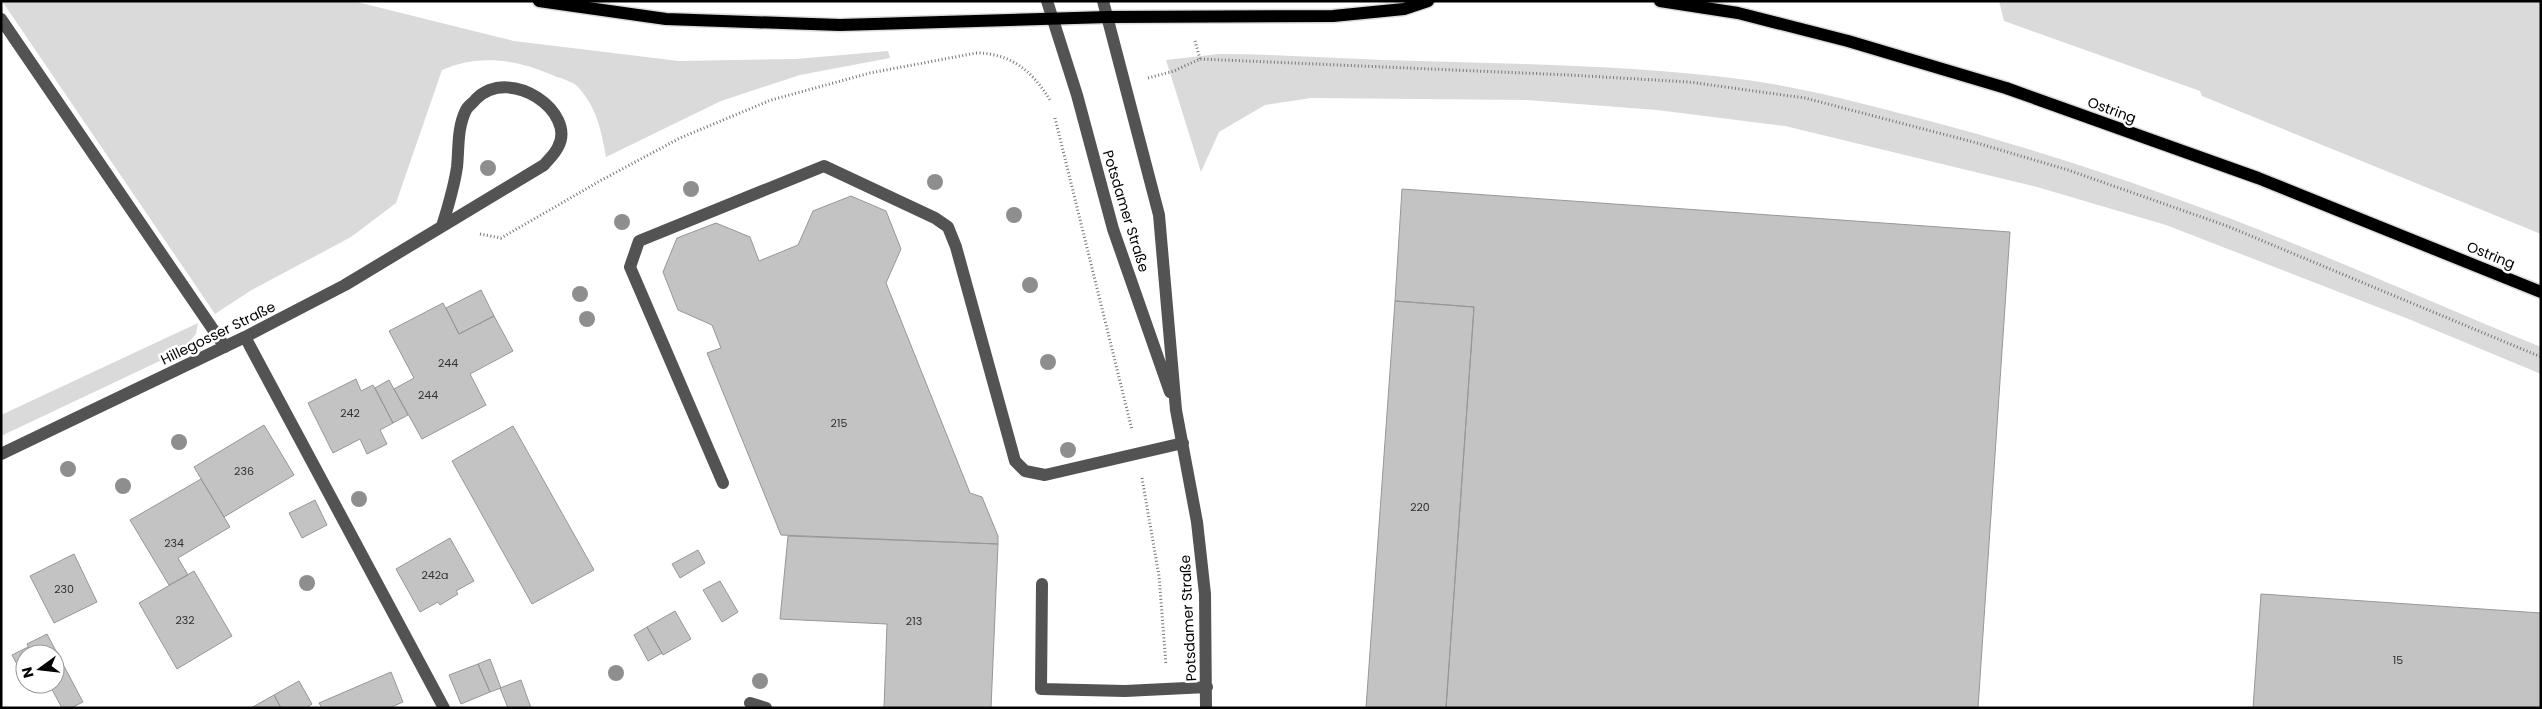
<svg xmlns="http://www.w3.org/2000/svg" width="2542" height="709" font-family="Poppins,sans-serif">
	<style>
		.green { fill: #dadada }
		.building { fill: #c3c3c3; stroke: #979797 }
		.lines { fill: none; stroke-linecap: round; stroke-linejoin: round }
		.major-casing { stroke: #dbdbdb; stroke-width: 15 }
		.path { stroke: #757575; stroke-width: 3; stroke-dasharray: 1 2.5; stroke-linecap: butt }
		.minor { stroke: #535353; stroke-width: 12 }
		.major { stroke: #000; stroke-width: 12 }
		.tree { fill: #8e8e8e }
		.labels { text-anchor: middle; stroke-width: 5; stroke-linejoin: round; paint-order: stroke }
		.number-label { font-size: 11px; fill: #313131 }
		.street-label { font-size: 14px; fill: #000; stroke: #fff }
	</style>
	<rect width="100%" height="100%" fill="#fff"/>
	<path class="green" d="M 2,1 L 353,1 L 514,41 L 679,61 L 796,59 L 888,51 L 890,58 L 800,75 L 721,101 L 606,157 C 601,130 597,108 578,87 C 573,82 564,79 557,77 C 519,60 481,53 442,70 L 396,203 L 351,237 L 250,291 L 215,314 Z
		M 1999,1 L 2541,1 L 2541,234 L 2202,96 L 2200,91 L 2004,21 Z
		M 1219,54 C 1274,54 1329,58 1384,60 C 1505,64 1627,64 1747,80 C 1806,88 1865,104 1922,119 C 2026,146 2129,180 2229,218 C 2334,258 2437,305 2541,347 L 2541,374 L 2411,320 L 2166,225 L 2037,187 L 1785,126 L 1657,110 L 1526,100 L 1311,98 L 1265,105 L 1219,132 L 1201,172 L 1166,60 Z
		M 198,323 L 196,334 L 183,350 L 1,436 L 1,415 Z"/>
	<path class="building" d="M 1402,189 L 2010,232 L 1978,708 L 1446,708 L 1474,307 L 1395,301 Z
		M 851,196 L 886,211 L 901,249 L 886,283 L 970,493 L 982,497 L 998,536 L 998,544 L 781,535 L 707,353 L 721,348 L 712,325 L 678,310 L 663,272 L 677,238 L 716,223 L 750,237 L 759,261 L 798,245 L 813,211 Z
		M 481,290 L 494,316 L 459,334 L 446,308 Z
		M 1395,301 L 1474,307 L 1446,708 L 1366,708 Z
		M 443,303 L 459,334 L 494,316 L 513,351 L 470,374 L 486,405 L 422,439 L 394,389 L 414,378 L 389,331 Z
		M 356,379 L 361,391 L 373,385 L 393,423 L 380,430 L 387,444 L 367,454 L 360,439 L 333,453 L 308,403 Z
		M 389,380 L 408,415 L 393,423 L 375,388 Z
		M 264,425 L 294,475 L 224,517 L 194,467 Z
		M 513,426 L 594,570 L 532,604 L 452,461 Z
		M 201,479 L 230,527 L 178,558 L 188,575 L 169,585 L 130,520 Z
		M 315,500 L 327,525 L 302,538 L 289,513 Z
		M 788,536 L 998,544 L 991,708 L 884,708 L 887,624 L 780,619 Z
		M 450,538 L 474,581 L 456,591 L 458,594 L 440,605 L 438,602 L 420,612 L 396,569 Z
		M 698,550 L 705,563 L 680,578 L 672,564 Z
		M 74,554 L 97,602 L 54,623 L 30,576 Z
		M 194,571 L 232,636 L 177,669 L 139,603 Z
		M 720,581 L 738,612 L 722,622 L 703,590 Z
		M 2261,594 L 2541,613 L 2541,708 L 2253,708 Z
		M 675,611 L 691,639 L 663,655 L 647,627 Z
		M 647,627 L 662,653 L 648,661 L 634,635 Z
		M 47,634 L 83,702 L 71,708 L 62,708 L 49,684 L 55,684 L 55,654 L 32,654 L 27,644 Z
		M 28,647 L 32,654 L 25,654 L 25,679 L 12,655 Z
		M 490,659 L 501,688 L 490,692 L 478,664 Z
		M 478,664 L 490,692 L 461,704 L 449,675 Z
		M 391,672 L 403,702 L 389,708 L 322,708 L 319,703 Z
		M 521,680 L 531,708 L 508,708 L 500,688 Z
		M 299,681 L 312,704 L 306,708 L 281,708 L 274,695 Z
		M 274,695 L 281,708 L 251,708 Z"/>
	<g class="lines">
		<defs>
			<path id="major" d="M 539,1 L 666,19 L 840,25 L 1108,17 L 1333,16 L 1404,9 L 1428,1
				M 1660,1 L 1738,13 L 1848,41 L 2006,88 L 2258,178 L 2541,292"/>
		</defs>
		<use href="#major" class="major-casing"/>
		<path class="path" d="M 1195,41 L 1200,59
			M 1148,78 L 1174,71 L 1200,59 L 1569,75 L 1689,82 L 1805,98 L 1977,143 L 2068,170 L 2227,226 L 2541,357
			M 1055,118 L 1132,430
			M 480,234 L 501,238 L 598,182 L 680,138 L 771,100 L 870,73 L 976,53 C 1011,53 1034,72 1051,102
			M 1142,478 L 1159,576 L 1166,665"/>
		<path class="minor" d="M 1047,1 L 1077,95 L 1113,229 L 1170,392
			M 1103,1 L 1159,215 L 1176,410 L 1197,522 L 1205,594 L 1206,708
			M 1,19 L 225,347
			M 245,337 L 444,708
			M 1,454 L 245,337 L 345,285 L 544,165 C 548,160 555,154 558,147 C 577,113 511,65 476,99 C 473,103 468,106 466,110 C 457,128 459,148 457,167 C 454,188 448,207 442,226
			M 723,483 L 630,267 L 639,241 L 824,166 L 935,218 L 948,227 L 956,247 L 1015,461 L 1025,471 L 1045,475 L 1183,443
			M 1042,584 L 1041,689 L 1125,691 L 1207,687
			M 750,703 L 766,708"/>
		<use href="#major" class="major"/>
	</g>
	<g class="tree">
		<circle cx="488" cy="168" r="8"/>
		<circle cx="935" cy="182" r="8"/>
		<circle cx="691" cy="189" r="8"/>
		<circle cx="1014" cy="215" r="8"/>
		<circle cx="622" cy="222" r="8"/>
		<circle cx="1030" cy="285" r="8"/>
		<circle cx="580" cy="294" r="8"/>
		<circle cx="587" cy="319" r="8"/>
		<circle cx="1048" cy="362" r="8"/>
		<circle cx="179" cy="442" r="8"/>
		<circle cx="1068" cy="450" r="8"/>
		<circle cx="68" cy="469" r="8"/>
		<circle cx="123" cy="486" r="8"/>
		<circle cx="359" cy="499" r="8"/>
		<circle cx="307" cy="583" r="8"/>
		<circle cx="616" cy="673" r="8"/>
		<circle cx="760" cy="681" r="8"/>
	</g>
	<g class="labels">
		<g class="number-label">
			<text x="448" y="367">244</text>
			<text x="428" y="399">244</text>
			<text x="350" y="417">242</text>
			<text x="839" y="427">215</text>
			<text x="244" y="475">236</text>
			<text x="1420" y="511">220</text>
			<text x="174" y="547">234</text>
			<text x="435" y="579">242a</text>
			<text x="64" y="593">230</text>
			<text x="185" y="624">232</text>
			<text x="914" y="625">213</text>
			<text x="2398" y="664">15</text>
		</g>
		<g class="street-label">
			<text transform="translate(2112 110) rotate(20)" y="5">Ostring</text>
			<text transform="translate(1126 211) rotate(73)" y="5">Potsdamer Straße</text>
			<text transform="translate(2491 255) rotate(22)" y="5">Ostring</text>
			<text transform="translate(218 333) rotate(-26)" y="5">Hillegosser Straße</text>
			<text transform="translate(1188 618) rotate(-93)" y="5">Potsdamer Straße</text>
		</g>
	</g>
	<rect width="2542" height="709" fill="none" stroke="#000000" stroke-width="5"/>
	<g transform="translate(40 669) rotate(255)"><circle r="24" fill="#ffffff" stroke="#999999"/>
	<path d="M0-4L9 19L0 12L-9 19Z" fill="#000000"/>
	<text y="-8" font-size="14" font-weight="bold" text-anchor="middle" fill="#000000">N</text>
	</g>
</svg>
